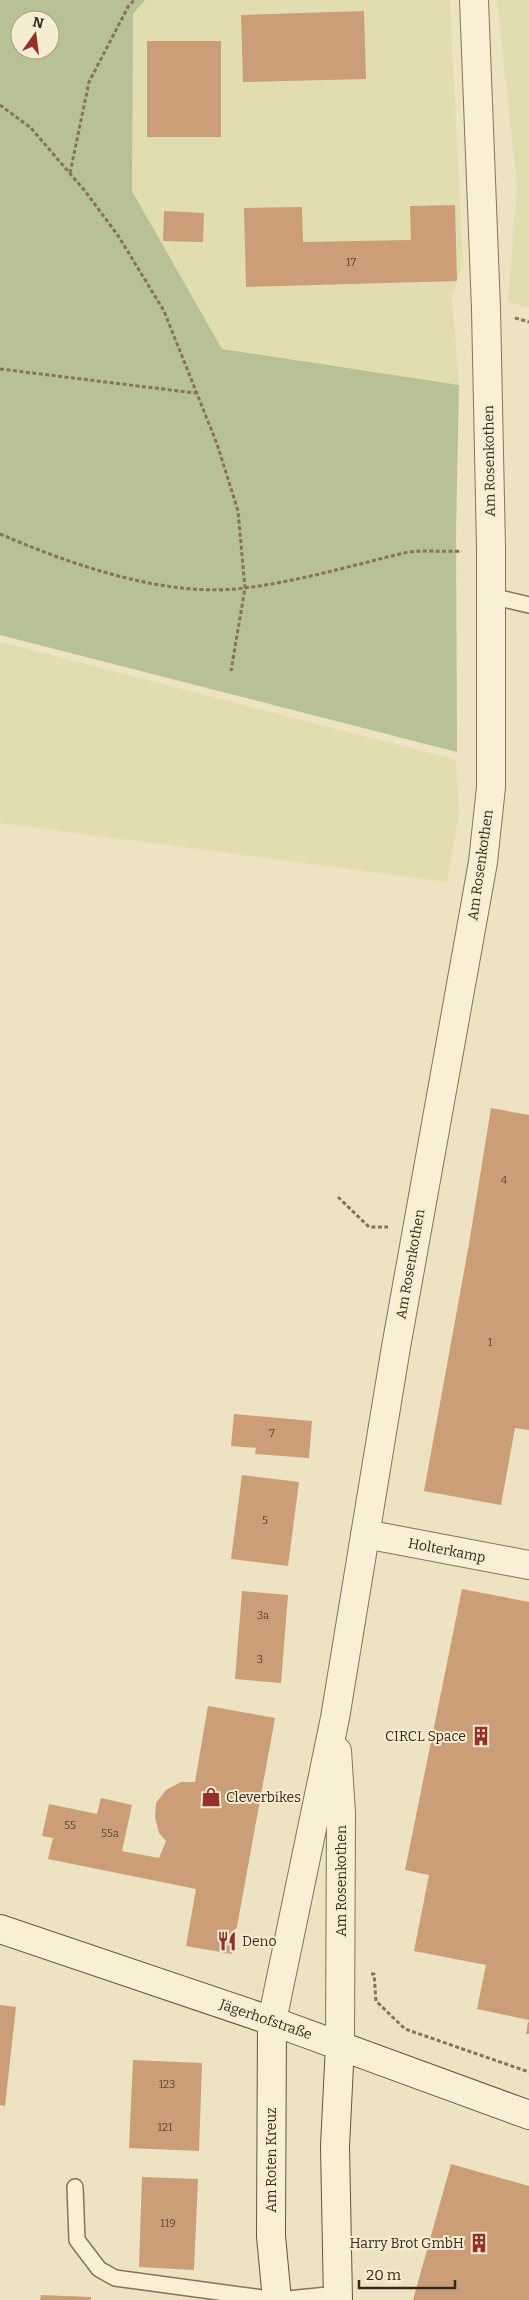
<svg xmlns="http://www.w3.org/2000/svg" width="529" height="2300" font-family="Bitter,serif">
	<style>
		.farmland { fill: #e2ddaf }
		.cemetery { fill: #b8c095; fill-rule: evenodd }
		.building { fill: #cb9e78 }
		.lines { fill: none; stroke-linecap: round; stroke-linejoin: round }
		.lane-casing { stroke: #867359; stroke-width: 18 }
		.street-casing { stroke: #867359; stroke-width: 30 }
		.secondary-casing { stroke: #68543c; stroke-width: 30 }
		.path { stroke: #867359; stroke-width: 3; stroke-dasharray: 4 2.5; stroke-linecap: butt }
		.lane { stroke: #f8efd4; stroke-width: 15 }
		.street { stroke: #f8efd4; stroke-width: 28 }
		.secondary { stroke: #f8efd4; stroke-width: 28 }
		.labels { text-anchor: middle; stroke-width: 4; stroke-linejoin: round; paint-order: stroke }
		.number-label { font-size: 11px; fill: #5b4834 }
		.street-label { font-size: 14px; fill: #362b1d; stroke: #f5ecd1 }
		.poi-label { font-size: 14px; fill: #362b1d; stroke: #f5ecd1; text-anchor: end }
	</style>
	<rect width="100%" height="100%" fill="#ede2c1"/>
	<path class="farmland" d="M 145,0 L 450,0 L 463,262 L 452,297 L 459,385 L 222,349 L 132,191 L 133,14 Z
		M 497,0 L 529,0 L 529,308 L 508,302 L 517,186 Z
		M 0,642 L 456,760 L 459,814 L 447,882 L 0,823 Z"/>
	<path class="cemetery" d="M 0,0 L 145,0 L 133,14 L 132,191 L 222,349 L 459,385 L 456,531 L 457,752 L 0,635 ZM 20,20 L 50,20 L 50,50 L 20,50 Z"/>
	<path class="building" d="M 364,11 L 366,79 L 243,82 L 241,15 Z
		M 147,41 L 221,41 L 221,137 L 147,137 Z
		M 455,205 L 457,281 L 246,287 L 244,208 L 302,207 L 303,242 L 411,240 L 410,206 Z
		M 164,211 L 204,213 L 203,242 L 163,241 Z
		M 491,1108 L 529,1115 L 529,1430 L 515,1428 L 501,1505 L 424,1491 L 469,1244 Z
		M 234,1414 L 312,1421 L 309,1458 L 255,1454 L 256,1448 L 231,1446 Z
		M 242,1475 L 299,1482 L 288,1566 L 231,1559 Z
		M 462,1589 L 529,1602 L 529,2020 L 477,2009 L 486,1965 L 414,1951 L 429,1875 L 405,1870 Z
		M 242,1591 L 288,1595 L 281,1683 L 235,1679 Z
		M 208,1706 L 275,1718 L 232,1954 L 186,1946 L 196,1889 L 48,1859 L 53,1838 L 42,1836 L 49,1804 L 97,1814 L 101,1798 L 132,1805 L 122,1851 L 159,1858 L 166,1841 L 159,1833 L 155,1817 L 156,1803 L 166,1790 L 181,1782 L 195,1782 Z
		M 0,2005 L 16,2007 L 5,2106 L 0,2105 Z
		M 528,2022 L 529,2022 L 529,2034 L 526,2034 Z
		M 133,2060 L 202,2063 L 199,2151 L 129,2148 Z
		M 451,2164 L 529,2186 L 529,2300 L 413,2300 Z
		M 142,2177 L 198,2179 L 194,2270 L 139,2267 Z
		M 41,2295 L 91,2297 L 91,2300 L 40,2300 Z"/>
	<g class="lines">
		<defs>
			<path id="lane" d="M 491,596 L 529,605
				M 75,2187 L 77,2240 L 99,2269 L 115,2278 L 277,2300 L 338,2294"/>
			<path id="street" d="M 365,1534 L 529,1565
				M 337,1751 L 341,1813 L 340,2045
				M 272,2021 L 335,1718 L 396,1347 L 483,862 L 491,787 L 491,548 L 486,309 L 474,0"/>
			<path id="secondary" d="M 0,1929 L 272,2021 L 529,2115
				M 272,2021 L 271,2236 L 277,2300
				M 338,2300 L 335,2146 L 340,2045"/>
		</defs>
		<use href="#lane" class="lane-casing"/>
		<use href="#street" class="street-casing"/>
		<use href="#secondary" class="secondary-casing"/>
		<path class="path" d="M 0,105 L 31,128 L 85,191 L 119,237 L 164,311 L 217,444 L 238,511 L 245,588 L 231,671
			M 70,173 L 89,82 L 128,7 L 134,0
			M 515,318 L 529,322
			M 0,369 L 195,393
			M 0,534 C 72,565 166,598 245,588 C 300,581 354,565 408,552 C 426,550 443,552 462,551
			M 338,1197 L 369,1227 L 388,1227
			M 371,1974 L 374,1974 L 376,2001 L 405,2029 L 529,2072"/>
		<use href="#lane" class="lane"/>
		<use href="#street" class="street"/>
		<use href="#secondary" class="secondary"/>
	</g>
	<defs>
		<symbol id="building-bare" viewBox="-9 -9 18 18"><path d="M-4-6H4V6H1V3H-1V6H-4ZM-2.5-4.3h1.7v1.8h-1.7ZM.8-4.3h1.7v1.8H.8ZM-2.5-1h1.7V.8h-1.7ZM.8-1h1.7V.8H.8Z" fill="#942f2a" stroke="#f5ecd1" stroke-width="2.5" paint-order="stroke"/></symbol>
		<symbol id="shop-bare" viewBox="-9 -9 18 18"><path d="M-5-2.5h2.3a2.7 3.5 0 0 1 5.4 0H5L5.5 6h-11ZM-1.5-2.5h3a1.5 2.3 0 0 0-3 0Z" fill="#942f2a" stroke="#f5ecd1" stroke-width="2.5" paint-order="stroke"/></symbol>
		<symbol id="restaurant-bare" viewBox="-9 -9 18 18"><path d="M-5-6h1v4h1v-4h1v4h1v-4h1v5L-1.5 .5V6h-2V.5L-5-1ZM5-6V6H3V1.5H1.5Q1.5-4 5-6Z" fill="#942f2a" stroke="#f5ecd1" stroke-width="2.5" paint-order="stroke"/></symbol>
	</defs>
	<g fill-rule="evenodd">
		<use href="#building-bare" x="467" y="1722" width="28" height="28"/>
		<use href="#shop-bare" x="197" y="1783" width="28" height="28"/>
		<use href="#restaurant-bare" x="213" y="1927" width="28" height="28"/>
		<use href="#building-bare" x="465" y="2229" width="28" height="28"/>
	</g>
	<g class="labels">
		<g class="number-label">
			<text x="351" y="266">17</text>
			<text x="504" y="1184">4</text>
			<text x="490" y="1346">1</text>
			<text x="272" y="1437">7</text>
			<text x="265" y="1524">5</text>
			<text x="263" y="1619">3a</text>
			<text x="260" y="1663">3</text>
			<text x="70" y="1829">55</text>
			<text x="110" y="1837">55a</text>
			<text x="167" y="2088">123</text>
			<text x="165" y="2131">121</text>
			<text x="168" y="2227">119</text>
		</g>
		<g class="street-label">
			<text transform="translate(489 461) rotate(-91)" y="5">Am Rosenkothen</text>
			<text transform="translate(480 865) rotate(-82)" y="5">Am Rosenkothen</text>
			<text transform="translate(410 1264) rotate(-80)" y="5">Am Rosenkothen</text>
			<text transform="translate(447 1550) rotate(11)" y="5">Holterkamp</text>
			<text transform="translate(341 1881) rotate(-90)" y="5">Am Rosenkothen</text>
			<text transform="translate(266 2019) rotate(19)" y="5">Jägerhofstraße</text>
			<text transform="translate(271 2160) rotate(-90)" y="5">Am Roten Kreuz</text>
		</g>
		<g class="poi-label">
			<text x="466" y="1741">CIRCL Space</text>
			<text x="226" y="1802" text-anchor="start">Cleverbikes</text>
			<text x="242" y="1946" text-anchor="start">Deno</text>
			<text x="464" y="2248">Harry Brot GmbH</text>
		</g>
	</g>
	<g transform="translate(35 35) rotate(14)"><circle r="24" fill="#f5ecd1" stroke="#a99f89"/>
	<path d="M0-4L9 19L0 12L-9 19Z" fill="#942f2a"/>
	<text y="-8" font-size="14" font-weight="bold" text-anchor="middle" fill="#362b1d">N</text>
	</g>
	<path d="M359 2280v8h96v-8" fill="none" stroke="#362b1d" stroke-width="2.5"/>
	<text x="366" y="2280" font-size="15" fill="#362b1d" stroke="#f5ecd1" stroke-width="4" paint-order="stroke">20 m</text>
</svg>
